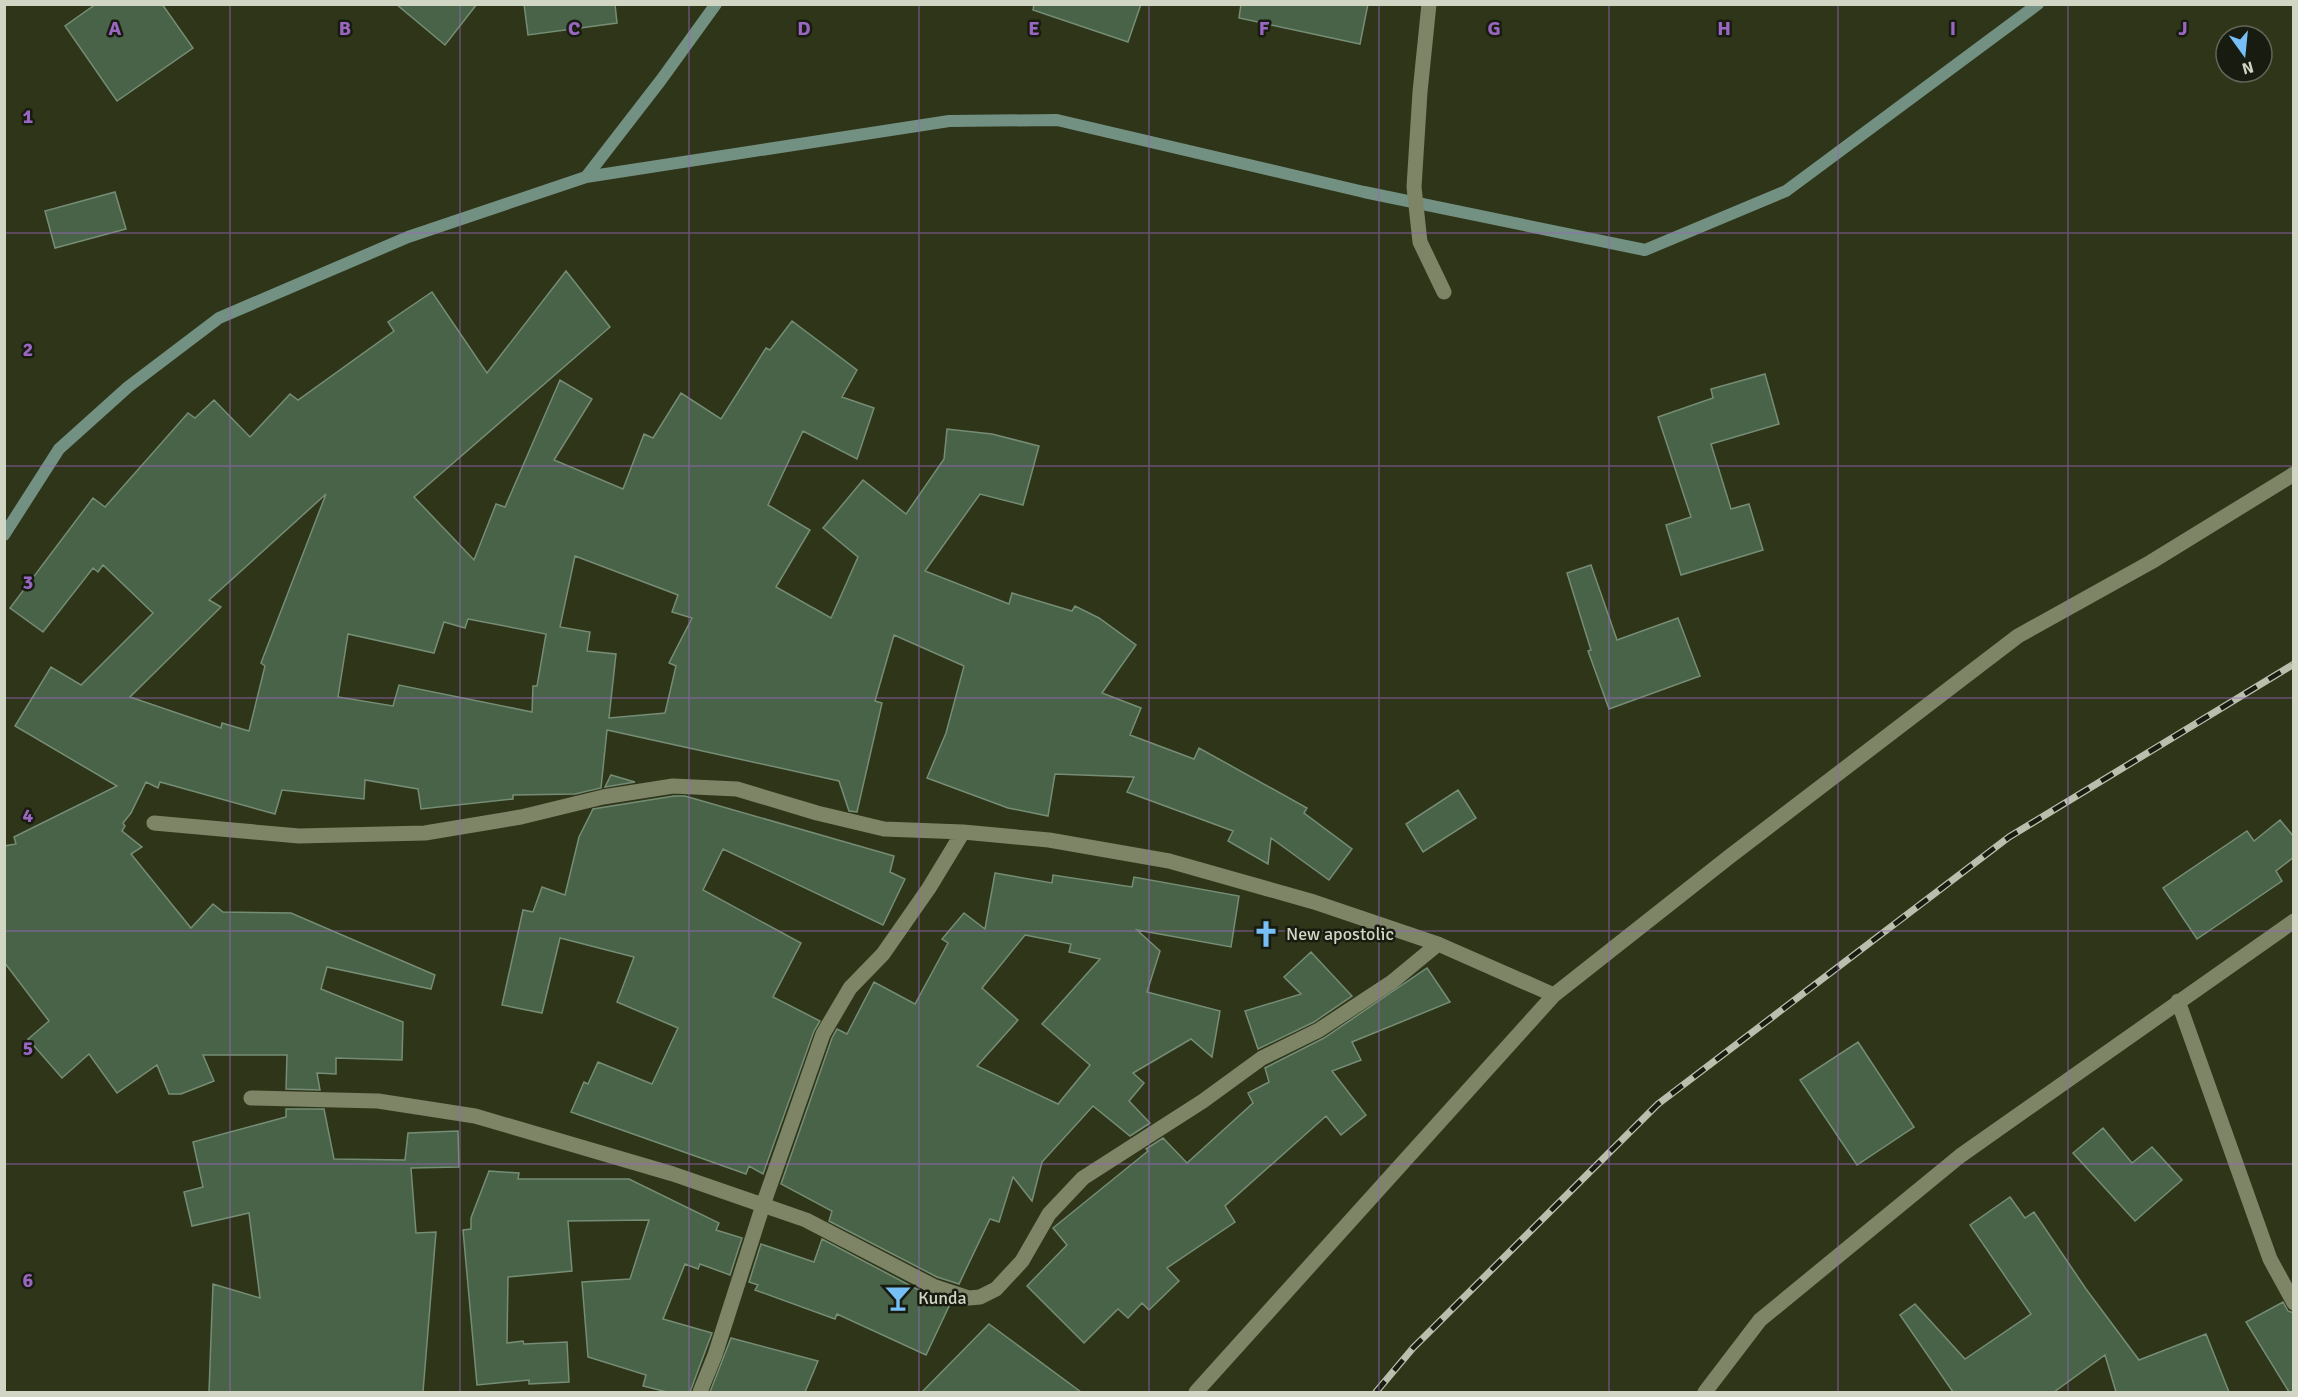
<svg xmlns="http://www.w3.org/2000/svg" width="2298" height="1397" font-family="Signika,sans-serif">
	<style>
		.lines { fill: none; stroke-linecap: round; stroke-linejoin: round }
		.stream { stroke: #739182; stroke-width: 12 }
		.building { fill: #496349; stroke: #758d74; stroke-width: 1.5; fill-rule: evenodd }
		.minor { stroke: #7d8566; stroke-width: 15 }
		.rail-casing { stroke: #b9bfac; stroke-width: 7 }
		.rail { stroke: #181b0f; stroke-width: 4.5; stroke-dasharray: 14; stroke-linecap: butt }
		.grid { fill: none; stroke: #9967c1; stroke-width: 1.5; stroke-opacity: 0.55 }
		.labels { text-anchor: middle; stroke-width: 5; stroke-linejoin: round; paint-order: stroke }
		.poi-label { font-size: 18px; fill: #d0d5c4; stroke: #181b0f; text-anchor: start }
		.grid-label { font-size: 20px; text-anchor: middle; font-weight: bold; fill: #9967c1; stroke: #181b0f; stroke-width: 5; stroke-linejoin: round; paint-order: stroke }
	</style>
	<rect width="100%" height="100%" fill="#2f3519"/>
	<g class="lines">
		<path class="stream" d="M 586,177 L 661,80 L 716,4
			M 4,535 L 59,449 L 128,387 L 219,318 L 408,237 L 586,177 L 949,121 L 1057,120 L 1364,192 L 1645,250 L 1786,191 L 2038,4"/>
	</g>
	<path class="building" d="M 96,4 L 162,4 L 193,48 L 117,101 L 65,26 Z
		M 396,4 L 477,4 L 445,45 Z
		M 524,4 L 615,4 L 617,23 L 528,35 Z
		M 1034,4 L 1141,4 L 1128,42 L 1033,10 Z
		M 1241,4 L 1368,4 L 1360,44 L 1239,18 Z
		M 115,192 L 126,229 L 55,248 L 45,211 Z
		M 566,271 L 610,327 L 414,497 L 474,560 L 496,504 L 505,507 L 560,380 L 592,399 L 554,460 L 623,489 L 644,434 L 653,438 L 681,393 L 721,419 L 766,348 L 770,350 L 792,321 L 857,370 L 842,397 L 874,408 L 857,459 L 803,431 L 768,505 L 810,530 L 776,587 L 831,618 L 858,557 L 823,528 L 863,480 L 906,514 L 944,459 L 947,429 L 992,434 L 1039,446 L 1023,505 L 980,494 L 925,571 L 1009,604 L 1012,593 L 1072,611 L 1075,606 L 1099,618 L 1136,645 L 1102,693 L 1141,708 L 1130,735 L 1194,759 L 1199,748 L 1307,808 L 1304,813 L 1352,849 L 1329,880 L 1271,838 L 1268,864 L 1228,841 L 1233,831 L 1127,792 L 1134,777 L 1055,774 L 1048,816 L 1008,808 L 927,778 L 946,733 L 964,666 L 894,635 L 875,701 L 882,703 L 857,812 L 849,811 L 839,781 L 607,730 L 601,788 L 575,794 L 513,795 L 513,799 L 421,809 L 418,789 L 365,780 L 364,799 L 282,790 L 275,814 L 160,782 L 158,788 L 146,782 L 131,813 L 123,823 L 125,826 L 122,831 L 142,847 L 131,854 L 191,928 L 213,904 L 223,912 L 291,913 L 435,975 L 431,989 L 327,967 L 321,989 L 403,1022 L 402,1060 L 336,1058 L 336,1074 L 317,1073 L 320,1090 L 286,1089 L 287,1055 L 203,1055 L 214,1081 L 181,1094 L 169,1094 L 157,1065 L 117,1093 L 89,1054 L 62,1078 L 28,1039 L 49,1021 L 4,962 L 4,846 L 16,844 L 14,837 L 117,786 L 15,726 L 51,667 L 81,685 L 153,613 L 103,565 L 98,572 L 93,568 L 43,632 L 10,608 L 93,498 L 105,507 L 188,413 L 195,418 L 214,400 L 250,437 L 290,394 L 298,400 L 394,331 L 388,322 L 432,292 L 487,373 ZM 326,494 L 261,663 L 265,666 L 249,731 L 222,723 L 221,728 L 130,697 L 221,607 L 209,600 ZM 575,556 L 678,595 L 672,612 L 692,618 L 669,663 L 676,666 L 665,713 L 609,718 L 616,654 L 587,651 L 590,632 L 560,627 ZM 468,619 L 546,634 L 537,686 L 533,686 L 532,712 L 399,685 L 393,706 L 338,697 L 348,634 L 434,653 L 444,622 L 465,628 Z
		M 1765,374 L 1779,424 L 1711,444 L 1731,509 L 1749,504 L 1763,550 L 1681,575 L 1666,525 L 1691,517 L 1658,417 L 1713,398 L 1711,389 Z
		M 1591,565 L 1617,640 L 1678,618 L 1700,676 L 1609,709 L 1588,651 L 1591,650 L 1567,573 Z
		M 611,775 L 635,782 L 605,787 Z
		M 1458,790 L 1476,818 L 1423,852 L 1406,824 Z
		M 674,796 L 685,796 L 894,856 L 890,872 L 905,879 L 883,925 L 723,849 L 703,890 L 801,943 L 773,997 L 820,1021 L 814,1031 L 763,1174 L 749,1166 L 746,1174 L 571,1112 L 584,1082 L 588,1084 L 598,1062 L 652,1084 L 678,1028 L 617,1002 L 634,957 L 560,938 L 542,1013 L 502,1005 L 523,910 L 533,912 L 542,887 L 565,895 L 579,837 L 593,809 Z
		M 2280,820 L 2294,837 L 2294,857 L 2276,871 L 2282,881 L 2197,939 L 2163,888 L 2247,831 L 2254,841 Z
		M 995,873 L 1052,883 L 1053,875 L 1132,887 L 1134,877 L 1239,896 L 1231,947 L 1137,930 L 1160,951 L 1147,992 L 1220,1011 L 1212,1057 L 1191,1039 L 1133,1073 L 1144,1083 L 1129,1101 L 1150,1123 L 1130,1136 L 1093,1106 L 1042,1162 L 1032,1201 L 1013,1177 L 999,1222 L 990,1219 L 959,1284 L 937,1277 L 829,1221 L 832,1211 L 781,1184 L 832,1038 L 837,1029 L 847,1034 L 874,982 L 915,1004 L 948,943 L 942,939 L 964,913 L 985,929 ZM 1025,935 L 1071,944 L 1069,952 L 1100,959 L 1042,1024 L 1090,1065 L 1058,1104 L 977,1066 L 1018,1020 L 982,988 Z
		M 1311,952 L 1352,996 L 1314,1022 L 1258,1049 L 1245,1011 L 1301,994 L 1284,977 Z
		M 1427,968 L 1450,1002 L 1352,1042 L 1361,1060 L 1332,1071 L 1366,1115 L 1341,1135 L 1326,1116 L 1225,1206 L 1235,1222 L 1167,1268 L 1179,1281 L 1149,1310 L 1142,1303 L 1128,1318 L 1118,1309 L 1084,1343 L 1027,1286 L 1067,1245 L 1053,1228 L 1148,1151 L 1146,1149 L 1163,1138 L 1187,1163 L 1253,1103 L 1248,1093 L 1269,1082 L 1265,1068 L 1324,1038 Z
		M 1858,1042 L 1914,1127 L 1857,1165 L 1800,1080 Z
		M 286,1109 L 324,1109 L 334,1159 L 405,1160 L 408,1133 L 458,1131 L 459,1167 L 411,1168 L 416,1233 L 436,1232 L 423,1392 L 209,1392 L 213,1284 L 260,1298 L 249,1213 L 192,1226 L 184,1192 L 203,1187 L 193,1142 L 286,1117 Z
		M 2103,1128 L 2132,1163 L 2152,1147 L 2182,1180 L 2135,1221 L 2073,1153 Z
		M 489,1171 L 519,1173 L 518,1179 L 629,1179 L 719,1223 L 716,1230 L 742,1238 L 730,1275 L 700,1264 L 698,1269 L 685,1264 L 663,1319 L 712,1333 L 690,1392 L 667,1392 L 643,1386 L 646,1375 L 588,1357 L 582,1282 L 630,1279 L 649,1220 L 568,1221 L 572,1271 L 508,1277 L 507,1343 L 523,1341 L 524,1344 L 567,1342 L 569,1382 L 529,1384 L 529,1380 L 477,1385 L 463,1230 L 471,1229 L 471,1218 Z
		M 2010,1197 L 2025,1218 L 2034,1212 L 2086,1289 L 2139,1360 L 2206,1334 L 2229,1392 L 2116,1392 L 2105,1355 L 2054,1392 L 1953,1392 L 1900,1315 L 1915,1304 L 1965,1359 L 2031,1314 L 1970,1225 Z
		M 822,1239 L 928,1295 L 951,1302 L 926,1355 L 837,1314 L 835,1319 L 755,1290 L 758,1285 L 749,1282 L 761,1244 L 814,1262 Z
		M 2283,1302 L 2288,1311 L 2294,1313 L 2294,1392 L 2289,1392 L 2246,1322 Z
		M 989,1324 L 1081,1392 L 922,1392 Z
		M 731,1338 L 818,1361 L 805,1392 L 710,1392 Z"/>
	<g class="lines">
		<path class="minor" d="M 1429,4 L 1420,92 L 1414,187 L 1420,242 L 1444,292
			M 154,823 L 299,836 L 425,833 L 521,817 L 603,797 L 673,786 L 737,789 L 817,813 L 884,829 L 963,832 L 1049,840 L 1169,861 L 1314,902 L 1438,944 L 1554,995
			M 2178,1001 L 2270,1259 L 2294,1303
			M 251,1098 L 378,1101 L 475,1116 L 673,1174 L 806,1220 L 933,1286 L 969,1298 L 980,1297 L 996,1289 L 1022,1261 L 1049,1214 L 1083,1178 L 1203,1101 L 1262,1058 L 1319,1030 L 1392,982 L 1438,944
			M 700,1392 L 715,1355 L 763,1205 L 823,1034 L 850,988 L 883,954 L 929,888 L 963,832
			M 1196,1392 L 1554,995 L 1729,857 L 2018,636 L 2151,562 L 2294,474
			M 1705,1392 L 1760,1320 L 1960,1156 L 2294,921"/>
		<defs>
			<path id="rail" d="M 1376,1392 L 1413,1348 L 1658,1104 L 2009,837 L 2294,664"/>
		</defs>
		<use href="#rail" class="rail-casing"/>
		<use href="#rail" class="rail"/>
	</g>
	<path class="grid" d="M 230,4 L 230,1392M 460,4 L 460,1392M 689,4 L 689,1392M 919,4 L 919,1392M 1149,4 L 1149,1392M 1379,4 L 1379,1392M 1609,4 L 1609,1392M 1838,4 L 1838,1392M 2068,4 L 2068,1392M 4,233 L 2294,233M 4,466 L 2294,466M 4,698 L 2294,698M 4,931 L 2294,931M 4,1164 L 2294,1164"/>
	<defs>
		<symbol id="church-bare" viewBox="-9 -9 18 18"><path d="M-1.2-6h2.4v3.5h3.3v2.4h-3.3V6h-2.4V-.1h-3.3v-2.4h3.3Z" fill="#76c0f7" stroke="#181b0f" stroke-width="2.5" paint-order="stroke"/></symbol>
		<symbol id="bar-bare" viewBox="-9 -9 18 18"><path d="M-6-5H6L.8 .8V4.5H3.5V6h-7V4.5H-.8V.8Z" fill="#76c0f7" stroke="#181b0f" stroke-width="2.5" paint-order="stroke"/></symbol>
	</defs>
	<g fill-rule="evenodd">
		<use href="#church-bare" x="1247" y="915" width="38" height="38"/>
		<use href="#bar-bare" x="879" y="1279" width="38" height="38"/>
	</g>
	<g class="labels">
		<g class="poi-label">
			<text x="1286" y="940">New apostolic</text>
			<text x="918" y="1304">Kunda</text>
		</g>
	</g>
	<g class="grid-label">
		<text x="115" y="35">A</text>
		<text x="345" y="35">B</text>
		<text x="574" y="35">C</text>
		<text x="804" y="35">D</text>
		<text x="1034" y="35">E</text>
		<text x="1264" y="35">F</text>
		<text x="1494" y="35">G</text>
		<text x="1724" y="35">H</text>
		<text x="1953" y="35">I</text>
		<text x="2183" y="35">J</text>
		<text x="28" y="123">1</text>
		<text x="28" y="356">2</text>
		<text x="28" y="589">3</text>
		<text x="28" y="822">4</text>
		<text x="28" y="1055">5</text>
		<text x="28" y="1287">6</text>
	</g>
	<rect width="2298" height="1397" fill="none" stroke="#d0d5c4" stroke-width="12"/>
	<g transform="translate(2244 54) rotate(165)"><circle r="28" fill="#181b0f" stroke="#626557" stroke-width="1.5"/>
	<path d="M0-4.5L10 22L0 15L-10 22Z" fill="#76c0f7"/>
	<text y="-9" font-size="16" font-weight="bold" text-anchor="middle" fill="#d0d5c4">N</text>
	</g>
</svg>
